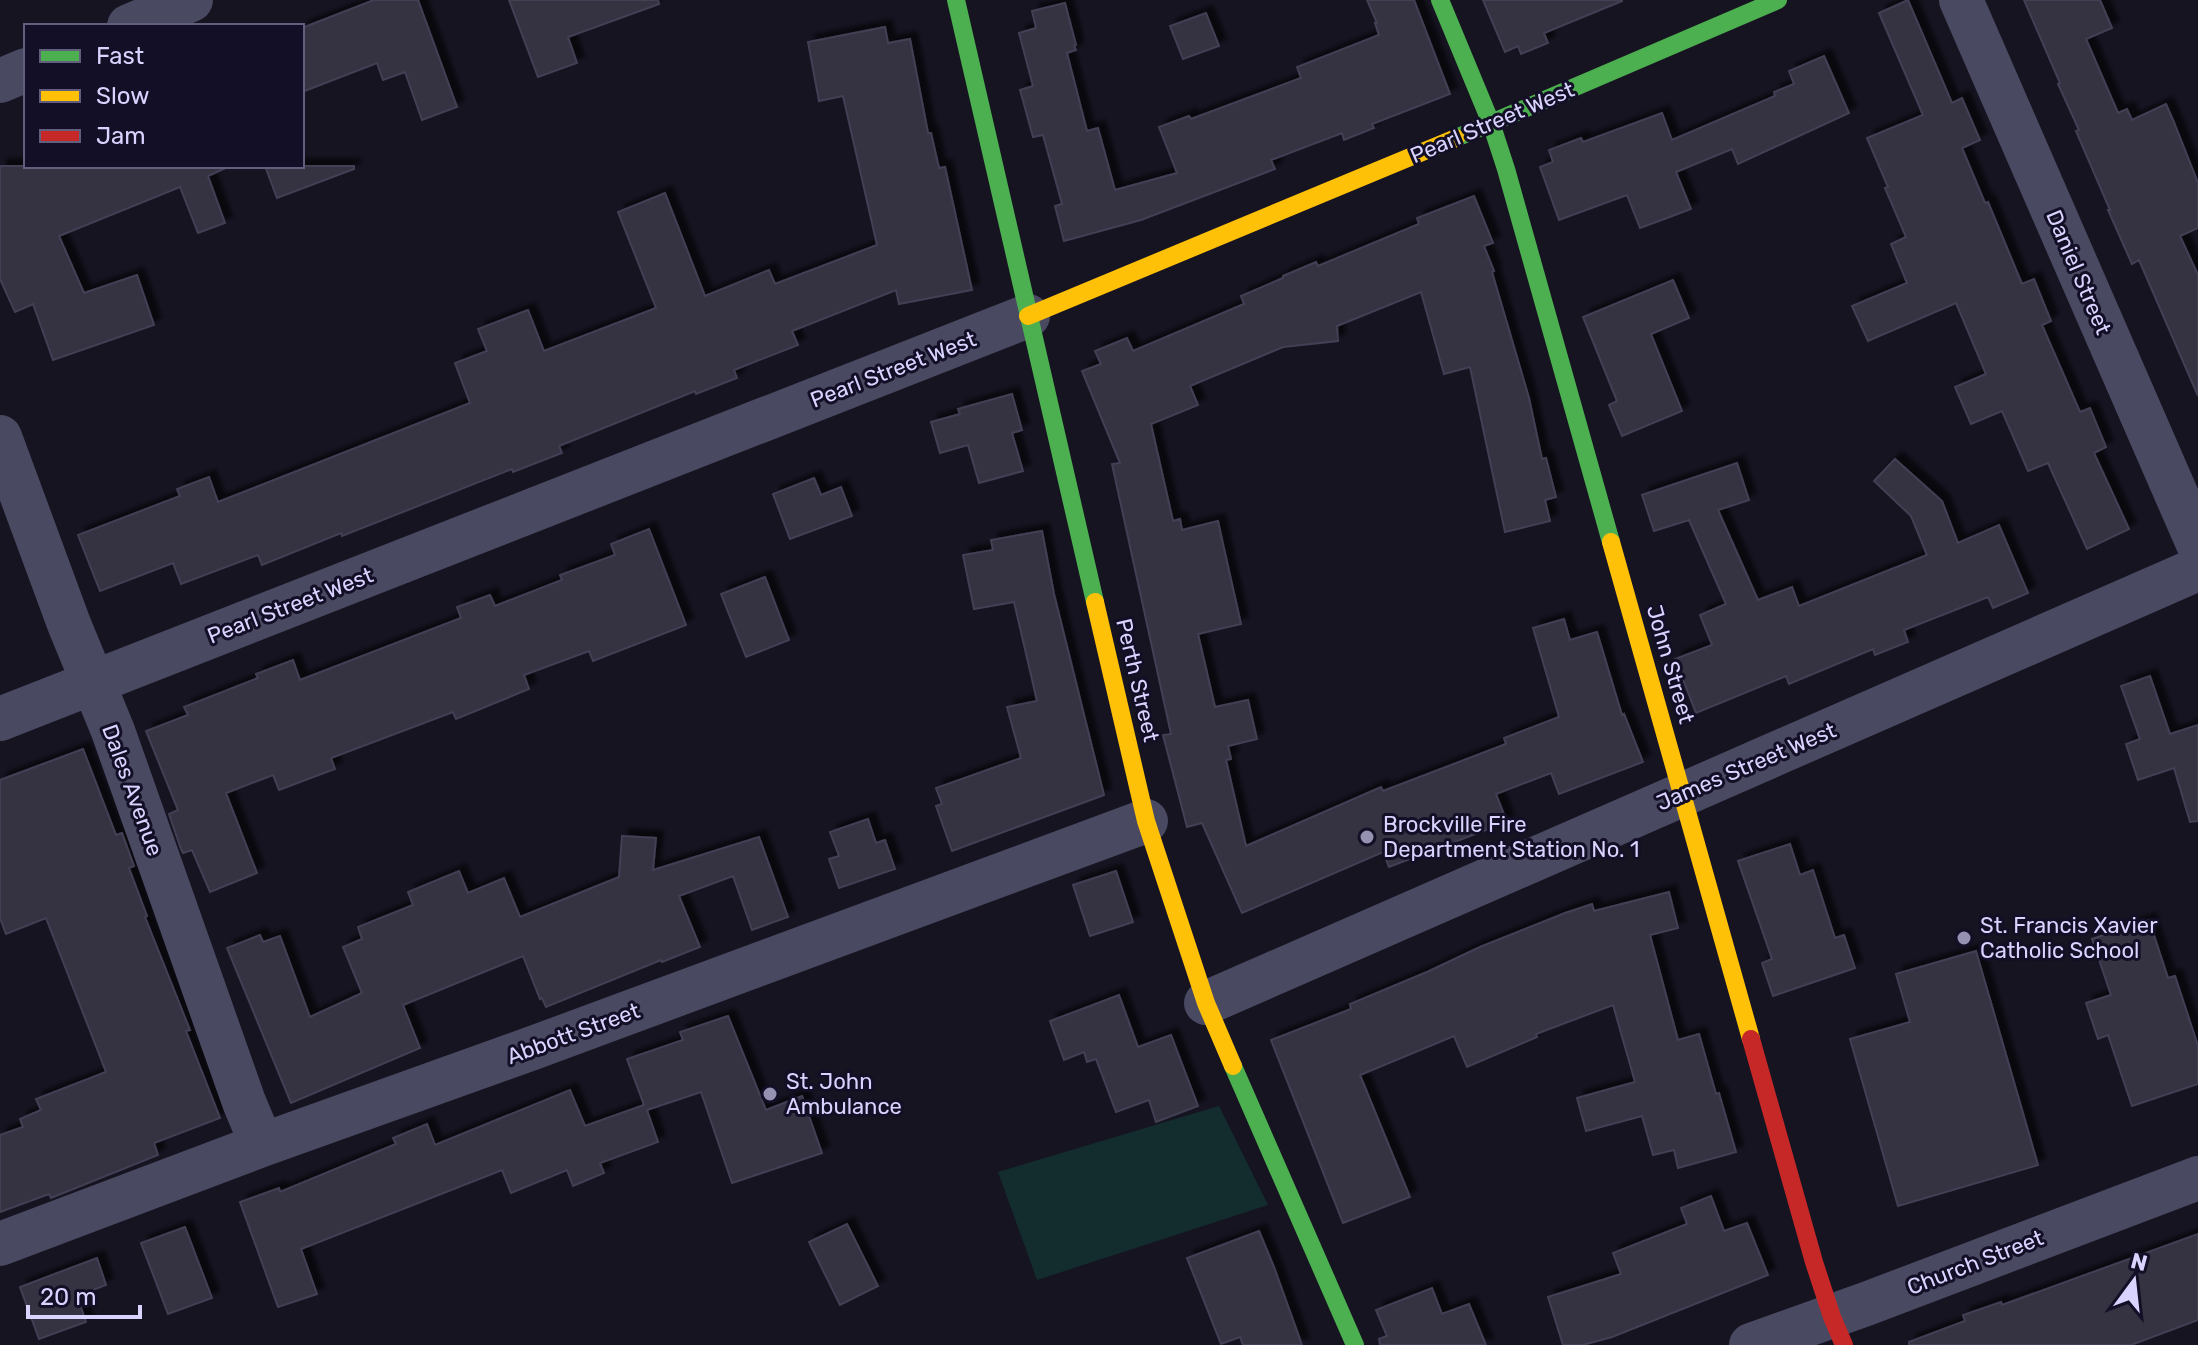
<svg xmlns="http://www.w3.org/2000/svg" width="2198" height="1345" font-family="Rubik,sans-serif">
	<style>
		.green { fill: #132c2d }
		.building { fill: #343243; stroke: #433f54; stroke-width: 2; filter: url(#shadow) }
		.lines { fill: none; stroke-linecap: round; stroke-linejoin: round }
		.street { stroke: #4a4962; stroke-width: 44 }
		.fast { stroke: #4caf50; stroke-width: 18 }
		.slow { stroke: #ffc107; stroke-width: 18 }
		.jam { stroke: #c62828; stroke-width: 18 }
		.poi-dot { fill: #9591b1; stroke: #130f26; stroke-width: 3 }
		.labels { text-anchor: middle; stroke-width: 6; stroke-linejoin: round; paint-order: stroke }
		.street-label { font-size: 22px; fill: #d9d4ff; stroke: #130f26 }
		.poi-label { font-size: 22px; fill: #d9d4ff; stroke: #130f26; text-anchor: start }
	</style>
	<defs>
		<filter id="shadow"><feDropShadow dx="7" dy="-7" stdDeviation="2" flood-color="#0009"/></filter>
	</defs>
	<rect width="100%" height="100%" fill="#161421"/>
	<path class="green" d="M 1219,1106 L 1268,1205 L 1037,1280 L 998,1172 Z"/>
	<path class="building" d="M 374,0 L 418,0 L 457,107 L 422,120 L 405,72 L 383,80 L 377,63 L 302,92 L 302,28 Z
		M 509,0 L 658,0 L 659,4 L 568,37 L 577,63 L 538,77 Z
		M 1367,0 L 1414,0 L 1450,94 L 1372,124 L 1374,128 L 1344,140 L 1342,133 L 1271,160 L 1275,169 L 1141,220 L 1064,241 L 1055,206 L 1062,204 L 1043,135 L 1033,137 L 1020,90 L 1033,86 L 1019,33 L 1036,28 L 1032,11 L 1065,3 L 1076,45 L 1074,46 L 1076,50 L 1067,53 L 1087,131 L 1098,128 L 1115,190 L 1177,173 L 1159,127 L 1189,116 L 1191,119 L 1301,78 L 1297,67 L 1379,35 L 1375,23 L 1377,23 Z
		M 1483,0 L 1622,0 L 1622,1 L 1544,33 L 1548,43 L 1521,54 L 1518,46 L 1505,52 Z
		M 1908,0 L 1952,103 L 1962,98 L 1980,140 L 1962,148 L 1985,203 L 1988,202 L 2022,284 L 2034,279 L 2051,321 L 2042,325 L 2080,412 L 2090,408 L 2106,447 L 2094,453 L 2129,529 L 2087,549 L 2048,463 L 2028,471 L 2002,411 L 1971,424 L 1955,387 L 1986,374 L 1956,303 L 1868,341 L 1852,306 L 1907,283 L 1891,244 L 1906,237 L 1885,188 L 1888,187 L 1867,138 L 1923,115 L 1879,13 Z
		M 2024,0 L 2100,0 L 2112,28 L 2086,39 L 2118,113 L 2127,109 L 2132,120 L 2166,104 L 2173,120 L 2198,183 L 2198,228 L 2180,236 L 2198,275 L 2198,396 L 2139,260 L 2132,264 L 2108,210 L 2110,210 L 2076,131 L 2079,130 L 2058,84 L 2060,83 Z
		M 1206,13 L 1219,46 L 1183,59 L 1170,26 Z
		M 885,27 L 888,43 L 910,39 L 928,133 L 931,133 L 939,168 L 945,167 L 972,290 L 899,304 L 896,290 L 792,331 L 798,345 L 734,370 L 737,378 L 696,394 L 695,391 L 559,446 L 562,453 L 513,472 L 512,469 L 342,536 L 341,533 L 262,565 L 258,555 L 181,584 L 173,563 L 100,591 L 78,535 L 180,496 L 177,489 L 209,477 L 218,502 L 470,403 L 455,363 L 487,351 L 478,329 L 528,310 L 544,351 L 656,308 L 618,212 L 665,193 L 705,296 L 769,270 L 775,284 L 877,245 L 843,96 L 819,101 L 808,42 Z
		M 1824,56 L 1849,113 L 1738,164 L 1732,149 L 1676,172 L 1691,209 L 1667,218 L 1640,228 L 1627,195 L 1559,220 L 1540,167 L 1553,162 L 1549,150 L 1581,138 L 1583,142 L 1662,113 L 1672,140 L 1775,96 L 1774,92 L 1794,84 L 1789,71 Z
		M 0,166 L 230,166 L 208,176 L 225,223 L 198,233 L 180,187 L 59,236 L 84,293 L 137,275 L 154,325 L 53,360 L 33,304 L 15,312 L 0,279 Z
		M 265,166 L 354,166 L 354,169 L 277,198 Z
		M 1474,196 L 1493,243 L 1484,246 L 1494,271 L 1492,272 L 1529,398 L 1542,459 L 1546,458 L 1556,497 L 1545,500 L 1550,521 L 1505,532 L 1470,367 L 1444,374 L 1421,292 L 1337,326 L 1338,341 L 1283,347 L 1190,386 L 1198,405 L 1151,424 L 1173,521 L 1180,519 L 1182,530 L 1218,521 L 1223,544 L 1241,624 L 1198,634 L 1215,707 L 1248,700 L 1257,739 L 1228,746 L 1231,759 L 1226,760 L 1246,846 L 1381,787 L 1383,791 L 1506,744 L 1504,738 L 1559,717 L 1533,628 L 1564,619 L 1570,640 L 1597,632 L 1622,715 L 1624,714 L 1643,762 L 1559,794 L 1551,773 L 1496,794 L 1507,822 L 1389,867 L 1383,852 L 1242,913 L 1202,823 L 1187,827 L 1163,735 L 1171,734 L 1112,464 L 1120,463 L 1082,371 L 1101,364 L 1095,351 L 1127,338 L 1133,351 L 1244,304 L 1241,296 L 1283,278 L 1283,276 L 1316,262 L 1318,266 L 1419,224 L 1417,218 Z
		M 1673,280 L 1689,318 L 1651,334 L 1682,411 L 1622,436 L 1609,405 L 1617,401 L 1583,317 Z
		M 1012,394 L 1022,430 L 1012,433 L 1023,471 L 979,483 L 968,445 L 940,453 L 931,422 L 960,414 L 958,409 Z
		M 1895,459 L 1942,501 L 1958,543 L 1999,525 L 2028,593 L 1993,608 L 1988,597 L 1904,630 L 1908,642 L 1875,655 L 1873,649 L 1789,684 L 1786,676 L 1696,713 L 1675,659 L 1712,645 L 1700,615 L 1726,604 L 1689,520 L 1654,531 L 1642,495 L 1737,463 L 1749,500 L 1718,510 L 1758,600 L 1792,587 L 1799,606 L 1927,555 L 1911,516 L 1874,481 Z
		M 814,478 L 821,495 L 841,487 L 852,516 L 790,539 L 773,494 Z
		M 649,529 L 686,625 L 593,661 L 589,651 L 524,675 L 529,689 L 456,719 L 453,712 L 331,758 L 335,769 L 279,790 L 273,775 L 226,793 L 257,873 L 210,892 L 192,850 L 183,853 L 181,849 L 169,814 L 178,810 L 146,731 L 188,715 L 184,707 L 258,678 L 256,674 L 293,660 L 300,680 L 461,618 L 457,607 L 490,595 L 495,606 L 562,580 L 560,575 L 615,555 L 611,544 Z
		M 1042,531 L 1054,594 L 1104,795 L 952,851 L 936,806 L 942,804 L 936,788 L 1021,758 L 1007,707 L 1037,701 L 1014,602 L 974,609 L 963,555 L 993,550 L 991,540 Z
		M 765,577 L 789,640 L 746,657 L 721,594 Z
		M 2150,676 L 2170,734 L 2198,725 L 2198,821 L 2190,822 L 2174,768 L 2138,780 L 2126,744 L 2140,739 L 2121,686 Z
		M 83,749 L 116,835 L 122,833 L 134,866 L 129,868 L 147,916 L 145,917 L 190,1030 L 186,1031 L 220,1118 L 154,1143 L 158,1155 L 51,1198 L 49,1194 L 0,1212 L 0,1135 L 23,1127 L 20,1119 L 41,1110 L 36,1099 L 106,1072 L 46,918 L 6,934 L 0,918 L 0,780 Z
		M 868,819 L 876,843 L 885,840 L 895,869 L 839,888 L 829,859 L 839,856 L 830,832 Z
		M 622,836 L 656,838 L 653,870 L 759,837 L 788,917 L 752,930 L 733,876 L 679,896 L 700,947 L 662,962 L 661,960 L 546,1007 L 542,998 L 540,999 L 523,956 L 403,1005 L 420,1048 L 291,1103 L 227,948 L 260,935 L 263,942 L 280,936 L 310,1017 L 362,993 L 343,947 L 362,939 L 358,927 L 413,905 L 408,892 L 459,871 L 468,893 L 504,878 L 520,917 L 619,877 Z
		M 1790,844 L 1800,875 L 1813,870 L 1835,938 L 1844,935 L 1855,968 L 1773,996 L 1762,963 L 1772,959 L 1738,861 Z
		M 1116,871 L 1133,922 L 1090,936 L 1073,885 Z
		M 1669,892 L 1678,928 L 1650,935 L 1678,1040 L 1699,1034 L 1716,1094 L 1719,1093 L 1736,1152 L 1678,1168 L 1674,1150 L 1653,1155 L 1642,1116 L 1586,1131 L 1577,1098 L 1635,1082 L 1613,1005 L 1536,1034 L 1537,1037 L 1467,1067 L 1454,1036 L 1360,1075 L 1410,1197 L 1343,1223 L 1271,1040 L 1351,1009 L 1350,1004 L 1427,972 L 1480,947 L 1565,913 L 1592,904 L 1594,911 Z
		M 2149,920 L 2168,978 L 2175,976 L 2198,1046 L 2198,1084 L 2132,1106 L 2108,1035 L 2098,1039 L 2086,1003 L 2111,995 L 2092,939 Z
		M 1976,951 L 2038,1165 L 1898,1206 L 1850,1039 L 1910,1022 L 1896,974 Z
		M 1119,995 L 1138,1047 L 1171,1035 L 1198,1106 L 1156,1122 L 1149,1100 L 1116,1112 L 1096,1059 L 1087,1062 L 1084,1052 L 1064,1060 L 1050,1021 Z
		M 728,1016 L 766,1110 L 802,1096 L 822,1153 L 732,1183 L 701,1092 L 647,1110 L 658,1142 L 600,1163 L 604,1173 L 573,1186 L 567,1170 L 511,1193 L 502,1170 L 301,1249 L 317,1294 L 278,1307 L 240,1202 L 279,1188 L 280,1192 L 396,1144 L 393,1138 L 427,1124 L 435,1145 L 570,1090 L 585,1126 L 644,1105 L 627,1059 L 683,1040 L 680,1032 Z
		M 1711,1196 L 1724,1231 L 1747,1223 L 1768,1275 L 1612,1337 L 1583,1345 L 1563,1345 L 1548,1297 L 1621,1274 L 1613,1253 L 1687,1224 L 1681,1208 Z
		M 847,1224 L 878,1286 L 840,1305 L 809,1242 Z
		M 185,1227 L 212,1298 L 168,1314 L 141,1243 Z
		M 1259,1231 L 1274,1267 L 1302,1345 L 1243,1345 L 1240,1337 L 1221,1344 L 1187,1258 Z
		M 2198,1234 L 2198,1320 L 2131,1345 L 1909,1345 L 1909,1342 L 1965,1321 L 1963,1315 L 2001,1302 L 2002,1305 Z
		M 97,1258 L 106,1285 L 77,1296 L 86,1322 L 39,1339 L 20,1287 Z
		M 1432,1288 L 1442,1314 L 1469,1304 L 1486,1345 L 1380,1345 L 1379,1339 L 1387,1336 L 1376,1310 Z"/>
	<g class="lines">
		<path class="street" d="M 1961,0 L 2198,544
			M 129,26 L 191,0
			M 0,81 L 26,70
			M 0,437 L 69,624 L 113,731 L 244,1102 L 262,1145
			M 0,719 L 1028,316
			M 1206,1003 L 2198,569
			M 0,1244 L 262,1145 L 530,1049 L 1146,821
			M 1751,1345 L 1866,1304 L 2198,1178"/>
		<path class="fast" d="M 956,0 L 1095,602
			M 1440,0 L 1491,123 L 1506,169 L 1611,542
			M 1456,138 L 1778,0
			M 1233,1066 L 1355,1345"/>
		<path class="slow" d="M 1028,316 L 1456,138
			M 1611,542 L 1751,1039
			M 1095,602 L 1146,821 L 1206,1003 L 1233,1066"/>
		<path class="jam" d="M 1751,1039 L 1814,1262 L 1832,1317 L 1844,1345"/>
	</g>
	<g class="poi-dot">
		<circle cx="1367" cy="837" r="8"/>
		<circle cx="1964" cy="938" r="8"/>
		<circle cx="770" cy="1094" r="8"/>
	</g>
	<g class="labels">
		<g class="street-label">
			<text transform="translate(1492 122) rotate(-23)" y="8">Pearl Street West</text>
			<text transform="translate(2079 272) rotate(67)" y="8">Daniel Street</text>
			<text transform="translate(893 369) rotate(-21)" y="8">Pearl Street West</text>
			<text transform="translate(290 605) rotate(-21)" y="8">Pearl Street West</text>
			<text transform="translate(1671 664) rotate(74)" y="8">John Street</text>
			<text transform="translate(1138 680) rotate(77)" y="8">Perth Street</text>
			<text transform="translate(1746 766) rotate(-23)" y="8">James Street West</text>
			<text transform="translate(133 790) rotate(70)" y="8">Dales Avenue</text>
			<text transform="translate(573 1033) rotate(-20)" y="8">Abbott Street</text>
			<text transform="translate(1975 1262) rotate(-21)" y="8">Church Street</text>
		</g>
		<g class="poi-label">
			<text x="1383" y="832">Brockville Fire<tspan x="1383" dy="25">Department Station No. 1</tspan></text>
			<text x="1980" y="933">St. Francis Xavier<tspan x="1980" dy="25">Catholic School</tspan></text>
			<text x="786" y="1089">St. John<tspan x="786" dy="25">Ambulance</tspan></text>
		</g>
	</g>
	<rect x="24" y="24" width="280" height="144" fill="#130f26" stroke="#625e7d" stroke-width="2"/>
	<rect x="40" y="50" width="40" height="12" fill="#4caf50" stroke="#625e7d" stroke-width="2"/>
	<text x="96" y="64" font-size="24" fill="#d9d4ff">Fast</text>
	<rect x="40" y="90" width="40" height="12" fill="#ffc107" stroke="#625e7d" stroke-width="2"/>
	<text x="96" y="104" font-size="24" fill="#d9d4ff">Slow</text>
	<rect x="40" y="130" width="40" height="12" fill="#c62828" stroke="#625e7d" stroke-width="2"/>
	<text x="96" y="144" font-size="24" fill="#d9d4ff">Jam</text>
	<g transform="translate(2134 1281) rotate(15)" stroke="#130f26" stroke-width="6" paint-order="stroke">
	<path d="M0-6L14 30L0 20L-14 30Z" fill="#d9d4ff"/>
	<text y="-12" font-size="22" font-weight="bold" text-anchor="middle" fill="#d9d4ff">N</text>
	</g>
	<path d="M28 1305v12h112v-12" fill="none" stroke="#d9d4ff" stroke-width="4"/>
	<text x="40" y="1305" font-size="24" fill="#d9d4ff" stroke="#130f26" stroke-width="6" paint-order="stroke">20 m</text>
</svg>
